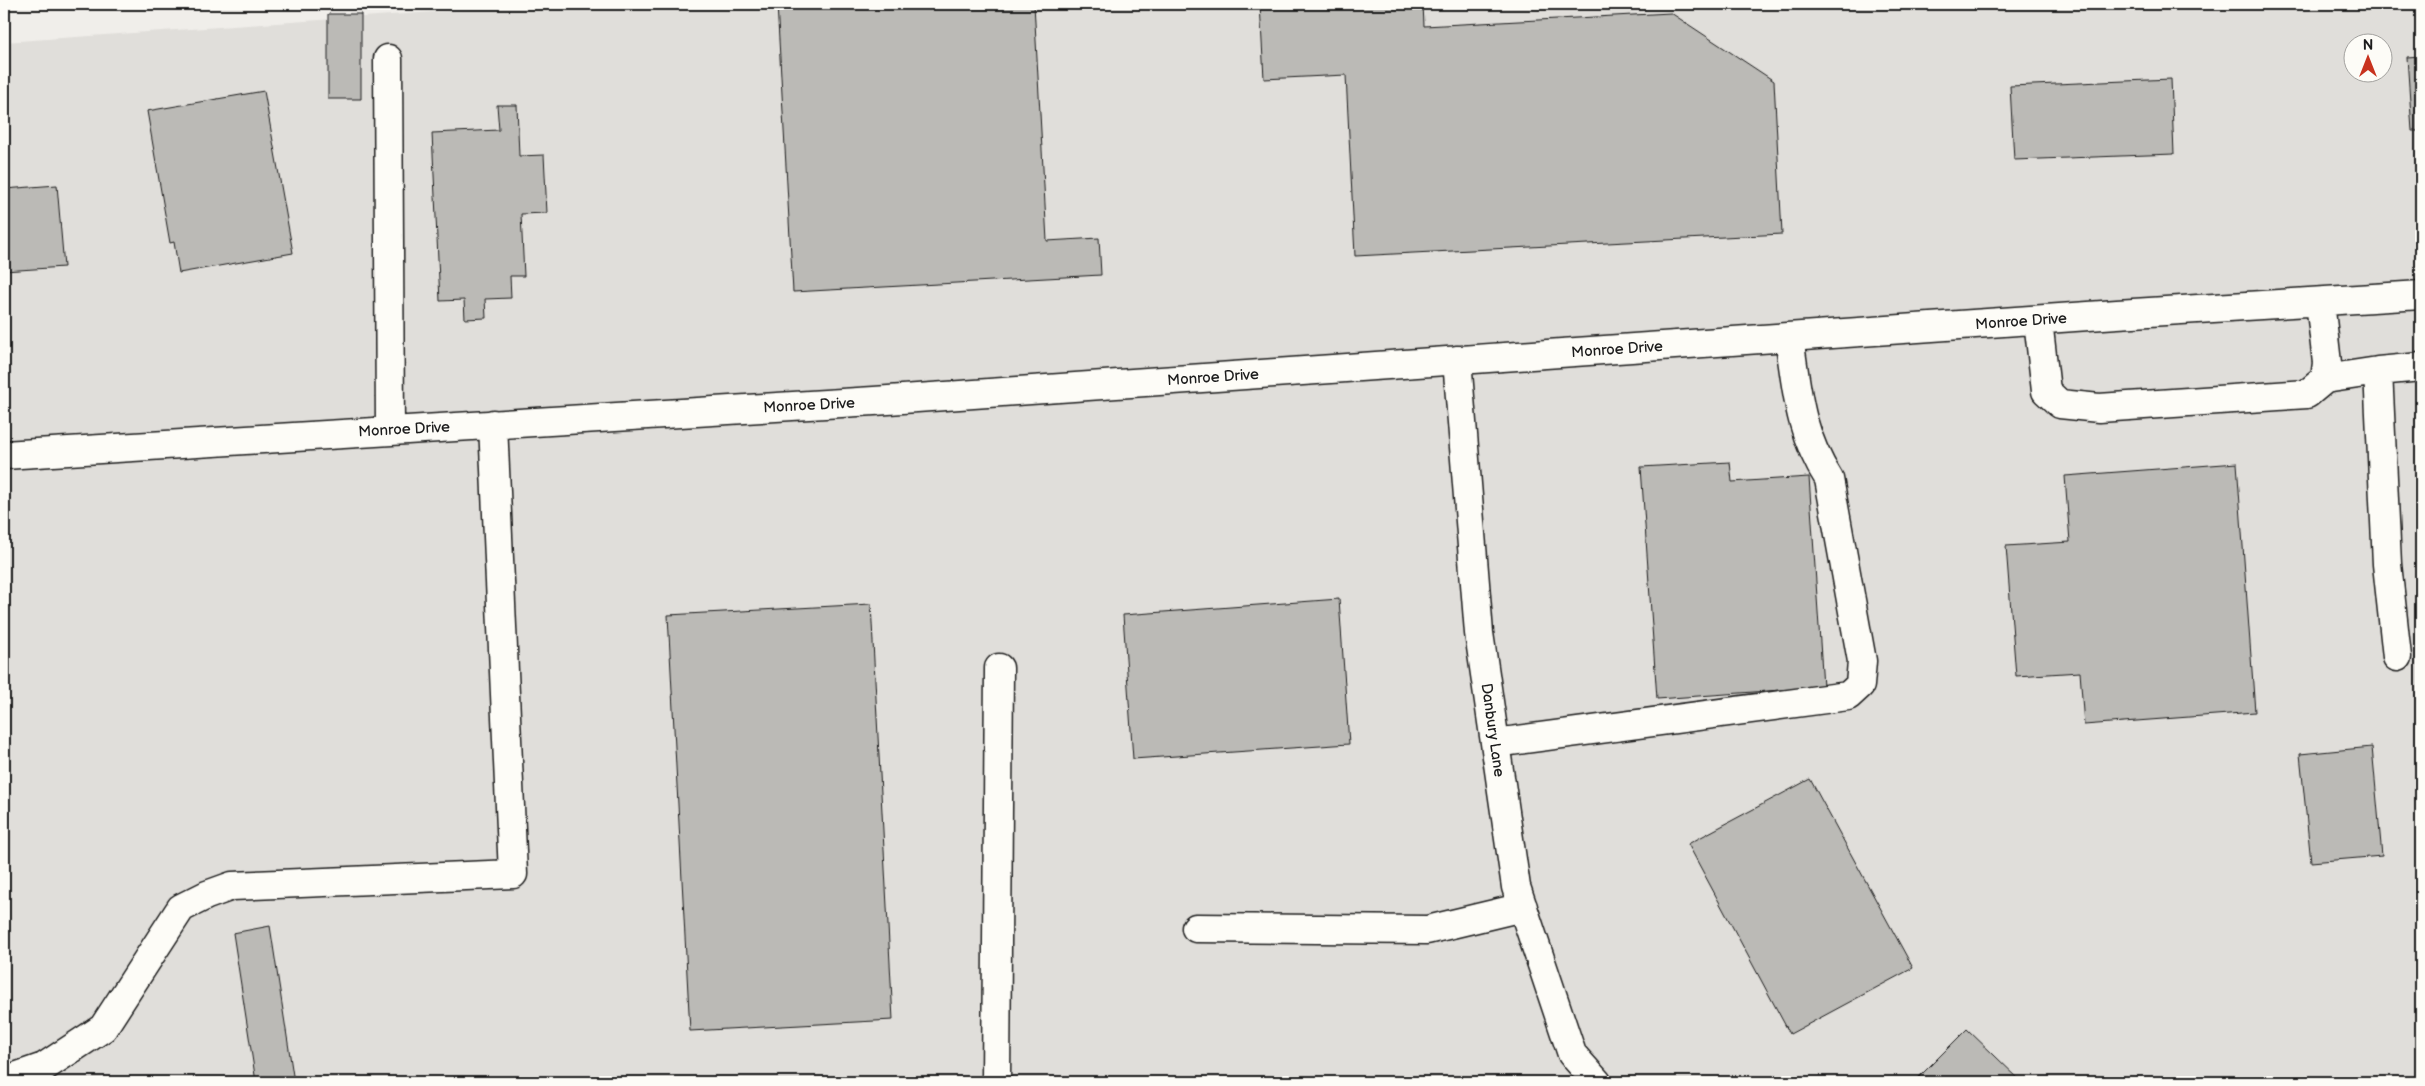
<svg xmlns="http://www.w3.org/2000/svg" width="2425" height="1086" font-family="'Balsamiq Sans',sans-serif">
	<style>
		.built { fill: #e0deda; fill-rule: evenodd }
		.building { fill: #bbbab6; stroke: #1c1c1c }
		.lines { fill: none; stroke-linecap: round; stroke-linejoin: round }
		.minor-casing { stroke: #1c1c1c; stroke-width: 31 }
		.minor { stroke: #fdfcf7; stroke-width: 28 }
		.labels { text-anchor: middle; stroke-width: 4; stroke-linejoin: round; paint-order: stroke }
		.street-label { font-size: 15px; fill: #1c1c1c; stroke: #fdfcf7 }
	</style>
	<rect width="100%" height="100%" fill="#f0eeea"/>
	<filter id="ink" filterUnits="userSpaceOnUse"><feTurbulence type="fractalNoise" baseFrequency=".02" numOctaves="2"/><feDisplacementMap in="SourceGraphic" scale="10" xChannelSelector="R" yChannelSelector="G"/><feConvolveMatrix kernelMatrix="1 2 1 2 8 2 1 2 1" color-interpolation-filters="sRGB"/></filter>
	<g filter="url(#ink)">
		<path class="built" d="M 547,4 L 2421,4 L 2421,1082 L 4,1082 L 4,42 ZM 2352,42 L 2382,42 L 2382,72 L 2352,72 Z"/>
		<path class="building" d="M 777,4 L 1034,4 L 1047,241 L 1099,238 L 1101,275 L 793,292 Z
			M 1260,4 L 1423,4 L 1424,26 L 1671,13 L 1774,81 L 1782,234 L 1355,256 L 1346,75 L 1264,79 Z
			M 328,14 L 361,14 L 361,99 L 328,99 Z
			M 2421,56 L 2421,131 L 2412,131 L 2407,57 Z
			M 2171,79 L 2174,154 L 2014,160 L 2010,86 Z
			M 264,91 L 293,253 L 179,273 L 174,242 L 170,243 L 147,111 Z
			M 497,105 L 517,105 L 519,156 L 544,155 L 547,213 L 521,214 L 524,276 L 510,276 L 511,298 L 485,299 L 486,318 L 465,319 L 464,300 L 440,301 L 432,133 L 499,130 Z
			M 57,185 L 64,267 L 4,271 L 4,189 Z
			M 1730,462 L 1732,482 L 1809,477 L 1823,687 L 1657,699 L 1641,467 Z
			M 2237,463 L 2255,712 L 2084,725 L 2080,672 L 2016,676 L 2006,546 L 2070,542 L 2065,476 Z
			M 1339,599 L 1349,744 L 1133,759 L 1123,615 Z
			M 871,604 L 893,1020 L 690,1031 L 668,615 Z
			M 2372,747 L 2382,856 L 2311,862 L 2300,754 Z
			M 1810,779 L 1913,968 L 1790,1034 L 1688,844 Z
			M 270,926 L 294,1082 L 256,1082 L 233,933 Z
			M 1967,1029 L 2022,1082 L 1914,1082 Z"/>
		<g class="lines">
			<defs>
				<path id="minor" d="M 388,59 L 390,430
					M 2038,320 L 2046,391 L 2060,404 L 2099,408 L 2307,394 L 2325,379 L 2327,363 L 2320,302
					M 1457,360 L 1479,633 L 1516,887 L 1572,1054 L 1597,1082
					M 2325,379 L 2378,371
					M 4,455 L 874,401 L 2117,314 L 2421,295
					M 2397,657 L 2387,564 L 2378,371 L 2421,367
					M 1495,743 L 1848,696 L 1860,685 L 1862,661 L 1829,479 C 1799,432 1797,391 1789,337
					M 1196,928 L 1427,930 L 1523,907
					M 4,1081 L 44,1067 L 103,1028 L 181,908 L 207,895 L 232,886 L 513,874 L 493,424
					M 996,1082 L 999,668"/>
			</defs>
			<use href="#minor" class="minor-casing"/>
			<use href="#minor" class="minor"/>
		</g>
	</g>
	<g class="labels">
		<g class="street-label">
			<text transform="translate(2021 321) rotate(-4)" y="5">Monroe Drive</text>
			<text transform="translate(1617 349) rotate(-4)" y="5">Monroe Drive</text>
			<text transform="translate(1213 377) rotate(-4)" y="5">Monroe Drive</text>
			<text transform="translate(809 405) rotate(-3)" y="5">Monroe Drive</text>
			<text transform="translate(404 429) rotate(-3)" y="5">Monroe Drive</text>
			<text transform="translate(1493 730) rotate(82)" y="5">Danbury Lane</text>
		</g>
	</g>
	<rect width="2425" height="1086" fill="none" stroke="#fdfcf7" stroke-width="20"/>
	<rect x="10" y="10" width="2405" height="1066" fill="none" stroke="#1c1c1c" stroke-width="2" filter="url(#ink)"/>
	<g transform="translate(2368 58)"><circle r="24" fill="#fdfcf7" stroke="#a3a29f"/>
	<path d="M0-4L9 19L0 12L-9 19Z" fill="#c8321e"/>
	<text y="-8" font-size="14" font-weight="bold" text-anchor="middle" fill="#1c1c1c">N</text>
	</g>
</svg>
